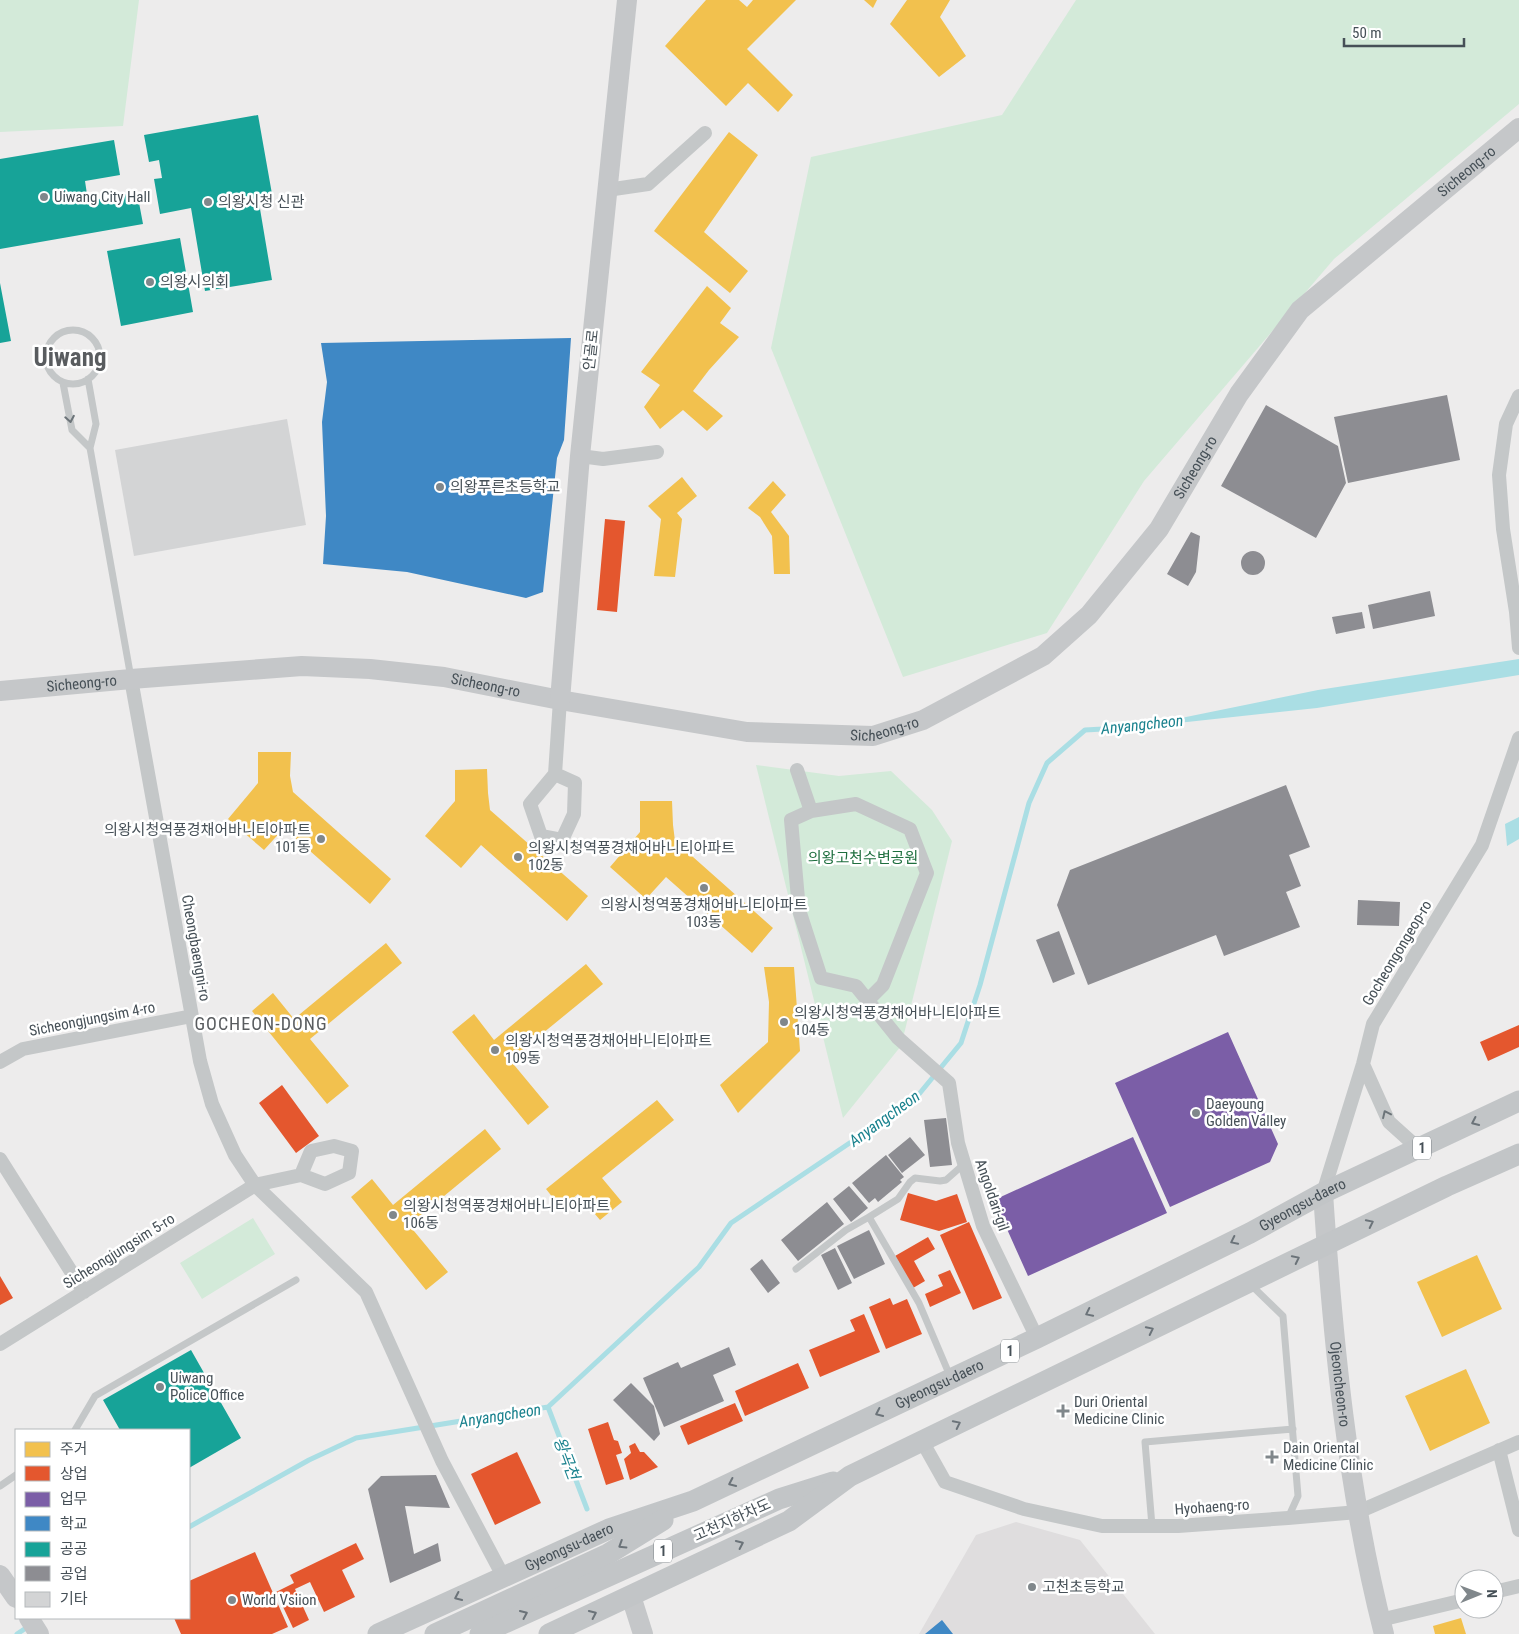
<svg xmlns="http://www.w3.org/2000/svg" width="1519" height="1634" font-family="'Roboto Condensed','Noto Sans KR',sans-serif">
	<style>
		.education { fill: #dfddde }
		.green { fill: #d3ead9 }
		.water { fill: #aadee4 }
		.homes { fill: #f2c14e }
		.shops { fill: #e4572e }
		.offices { fill: #7b5ea7 }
		.schools { fill: #3f88c5 }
		.public { fill: #17a398 }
		.industry { fill: #8d8d92 }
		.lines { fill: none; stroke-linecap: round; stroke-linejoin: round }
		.stream { stroke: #aadee4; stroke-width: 5 }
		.building { fill: #d3d4d5 }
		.lane { stroke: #c4c7c8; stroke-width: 7 }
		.street { stroke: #c4c7c8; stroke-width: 14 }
		.secondary { stroke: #c5c7c9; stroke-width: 20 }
		.primary { stroke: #c2c5c7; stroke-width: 21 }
		.oneway { stroke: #6c7479 }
		.oneway2 { stroke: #6b7379 }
		.poi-dot { fill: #80878b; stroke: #fff; stroke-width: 2 }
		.labels { text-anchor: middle; stroke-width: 5; stroke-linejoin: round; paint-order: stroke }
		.shield { fill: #fff; stroke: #7e8489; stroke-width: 1 }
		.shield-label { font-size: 14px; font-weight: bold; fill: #465057 }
		.street-label { font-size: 15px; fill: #465057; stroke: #fff }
		.poi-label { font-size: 15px; fill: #465057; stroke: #fff; text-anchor: start }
		.park-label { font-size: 15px; fill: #1f6f3f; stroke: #fff }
		.water-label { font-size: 16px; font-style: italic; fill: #1a828e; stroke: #fff }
		.quarter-label { font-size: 18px; letter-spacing: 1px; fill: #595c5f; stroke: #fff }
		.town-label { font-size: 25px; font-weight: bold; fill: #595c5f; stroke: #fff }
	</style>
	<rect width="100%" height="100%" fill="#edecec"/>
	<path class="education" d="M 1016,1522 L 1080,1540 L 1155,1634 L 919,1634 L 976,1535 Z"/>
	<path class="green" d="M 0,0 L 139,0 L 123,126 L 0,132 Z
		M 1076,0 L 1519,0 L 1519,104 L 1334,259 L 1144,481 L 1047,633 L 903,677 L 771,348 L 811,157 L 1002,115 Z
		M 756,765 L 839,776 L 891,771 L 932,810 L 952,841 L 901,1046 L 843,1118 Z
		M 253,1218 L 275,1254 L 202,1299 L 180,1263 Z"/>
	<path class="water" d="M 1519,659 L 1519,675 L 1317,708 L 1132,728 L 1318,690 Z
		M 1519,817 L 1519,839 L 1507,846 L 1505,824 Z"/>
	<path class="homes" d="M 706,0 L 739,0 L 747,7 L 753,0 L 796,0 L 747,49 L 793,95 L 778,112 L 748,83 L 726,106 L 665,46 Z
		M 864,0 L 877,0 L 873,8 Z
		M 907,0 L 950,0 L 940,17 L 966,56 L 939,77 L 890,24 Z
		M 729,132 L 758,155 L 704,232 L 748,271 L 730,293 L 654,231 Z
		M 707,286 L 731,308 L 720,323 L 739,337 L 709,370 L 693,391 L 723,416 L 707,431 L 683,410 L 660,429 L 644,407 L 660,385 L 641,372 Z
		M 682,477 L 697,496 L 677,513 L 682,519 L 675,577 L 654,576 L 661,519 L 648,506 Z
		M 773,481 L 786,495 L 771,512 L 789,536 L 790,574 L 774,574 L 772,536 L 760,517 L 748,508 Z
		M 258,752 L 291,752 L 290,776 L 293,792 L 391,879 L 370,904 L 284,828 L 264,850 L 228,819 L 258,783 Z
		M 487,769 L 488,793 L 490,810 L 588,896 L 567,921 L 481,845 L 461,868 L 425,836 L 455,801 L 455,770 Z
		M 640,801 L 672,801 L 673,825 L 675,841 L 773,928 L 752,953 L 666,877 L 646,899 L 610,867 L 640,832 Z
		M 386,943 L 402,963 L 310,1039 L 349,1086 L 327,1104 L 252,1011 L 273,993 L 294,1019 Z
		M 586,964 L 603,984 L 510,1060 L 549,1107 L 528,1125 L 452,1032 L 474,1014 L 494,1040 Z
		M 764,967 L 794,967 L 800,1051 L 738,1113 L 720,1085 L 768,1042 L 769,1002 Z
		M 657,1100 L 674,1120 L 602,1178 L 622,1202 L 600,1220 L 578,1194 L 561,1208 L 546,1189 Z
		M 485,1129 L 501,1149 L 409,1225 L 448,1272 L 426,1290 L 351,1197 L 372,1179 L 393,1205 Z
		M 1477,1255 L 1502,1309 L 1442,1337 L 1417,1282 Z
		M 1466,1369 L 1490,1423 L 1430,1451 L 1405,1396 Z
		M 1461,1618 L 1466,1634 L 1435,1634 L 1433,1626 Z"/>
	<path class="shops" d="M 605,519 L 625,521 L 617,612 L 597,610 Z
		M 1519,1025 L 1519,1047 L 1488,1061 L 1480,1042 Z
		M 282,1085 L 319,1136 L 296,1153 L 259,1103 Z
		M 908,1193 L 936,1201 L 957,1194 L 967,1222 L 939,1231 L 900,1220 Z
		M 969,1222 L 1002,1298 L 973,1310 L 940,1235 Z
		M 928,1237 L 935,1249 L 914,1261 L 925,1281 L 913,1288 L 895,1256 Z
		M 950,1270 L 961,1293 L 930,1307 L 925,1294 L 943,1286 L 938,1275 Z
		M 0,1276 L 13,1298 L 0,1305 Z
		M 890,1298 L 893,1305 L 907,1299 L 922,1334 L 886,1349 L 869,1307 Z
		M 864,1314 L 880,1352 L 820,1377 L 809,1350 L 855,1331 L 850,1320 Z
		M 798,1363 L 809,1388 L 745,1416 L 735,1391 Z
		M 735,1403 L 743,1421 L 688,1445 L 680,1426 Z
		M 608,1422 L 614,1440 L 618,1441 L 622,1453 L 616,1455 L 624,1479 L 606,1485 L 588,1429 Z
		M 635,1443 L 640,1452 L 644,1452 L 658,1467 L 630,1480 L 624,1459 L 631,1453 L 629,1446 Z
		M 517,1452 L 541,1503 L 495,1525 L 471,1474 Z
		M 356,1543 L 364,1559 L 342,1570 L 355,1597 L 324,1612 L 310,1582 L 295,1589 L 309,1620 L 293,1628 L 276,1592 L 294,1583 L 290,1575 Z
		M 255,1552 L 288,1627 L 272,1634 L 181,1634 L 174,1618 L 189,1618 L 189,1581 Z"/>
	<path class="offices" d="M 1228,1032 L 1278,1144 L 1270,1162 L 1170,1207 L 1115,1083 Z
		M 1133,1137 L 1167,1213 L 1028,1276 L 994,1200 Z"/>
	<path class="schools" d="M 571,338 L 564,440 L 557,458 L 543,592 L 526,598 L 407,572 L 323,564 L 326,516 L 322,422 L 327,382 L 321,343 Z
		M 942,1620 L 953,1634 L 925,1634 Z"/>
	<path class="public" d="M 258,115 L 272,194 L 258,197 L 272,280 L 205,291 L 191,208 L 160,214 L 154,179 L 162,178 L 159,160 L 149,162 L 144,135 Z
		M 114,140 L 120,175 L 85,181 L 88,201 L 137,192 L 143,224 L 0,249 L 0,159 Z
		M 180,238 L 193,312 L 121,326 L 107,251 Z
		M 0,283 L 11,341 L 0,343 Z
		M 191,1350 L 241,1438 L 189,1468 L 189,1430 L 120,1430 L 103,1400 Z"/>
	<path class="industry" d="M 1447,395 L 1460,460 L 1348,483 L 1334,417 Z
		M 1266,405 L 1338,446 L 1346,483 L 1316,538 L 1221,486 Z
		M 1191,532 L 1200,536 L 1196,572 L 1188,586 L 1167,574 Z
		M1241 563a12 12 0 1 1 24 0a12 12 0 1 1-24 0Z
		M 1430,591 L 1435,616 L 1373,629 L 1368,605 Z
		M 1362,612 L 1365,628 L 1336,634 L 1332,617 Z
		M 1286,785 L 1310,847 L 1289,855 L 1301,886 L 1286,892 L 1300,927 L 1224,956 L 1216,935 L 1088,985 L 1057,905 L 1070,870 Z
		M 1358,900 L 1400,902 L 1399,926 L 1357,925 Z
		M 1059,931 L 1075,974 L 1053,983 L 1036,940 Z
		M 946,1118 L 952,1165 L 930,1167 L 924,1120 Z
		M 910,1137 L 925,1155 L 902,1173 L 888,1155 Z
		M 886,1155 L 904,1177 L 900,1180 L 902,1182 L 878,1202 L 875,1198 L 869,1203 L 852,1183 Z
		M 849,1186 L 868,1208 L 851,1222 L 833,1199 Z
		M 827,1202 L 844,1224 L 798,1261 L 781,1240 Z
		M 869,1230 L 885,1264 L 854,1279 L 837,1246 Z
		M 835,1248 L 852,1283 L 838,1290 L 821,1255 Z
		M 762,1259 L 780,1283 L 768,1293 L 750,1269 Z
		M 729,1347 L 736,1365 L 713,1375 L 724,1401 L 664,1427 L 643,1378 L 678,1362 L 681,1368 Z
		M 631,1383 L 654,1406 L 660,1434 L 654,1441 L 613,1400 Z
		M 436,1475 L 450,1508 L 405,1506 L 414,1554 L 438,1543 L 441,1561 L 390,1583 L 368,1489 L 381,1476 Z"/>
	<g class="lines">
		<path class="stream" d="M 548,1407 L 587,1509
			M 189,1527 L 309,1460 L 356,1438 L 548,1407 L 699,1267 L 731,1223 L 915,1099 L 961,1043 L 980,985 L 1029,803 L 1047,763 L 1085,730 L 1139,727
			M 17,1634 L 29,1626"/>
	</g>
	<path class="building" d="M 287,419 L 306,525 L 134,556 L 115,450 Z"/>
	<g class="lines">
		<path class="lane" d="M46 357a27 27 0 1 1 54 0a27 27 0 1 1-54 0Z
			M 88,379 L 96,424 L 90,448 L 131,678
			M 63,383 L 72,430 L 90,448
			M 869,1217 L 898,1199 L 910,1182 L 915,1178 L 940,1181 L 946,1180 L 964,1164
			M 796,1269 L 846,1230 L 869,1217 L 919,1303 L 950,1376
			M 1250,1284 L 1283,1316 L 1298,1496 L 1288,1518
			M 75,1430 L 95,1396 L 296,1280
			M 0,1486 L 16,1475
			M 1152,1526 L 1145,1442 L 1293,1429"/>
		<path class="street" d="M 607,190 L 648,184 L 705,133
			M 1519,396 L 1506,424 L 1499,475 L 1503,529 L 1516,612 L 1519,648
			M 580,456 L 603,459 L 657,452
			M 131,679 L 200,1061 L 212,1104 L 235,1155 L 255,1185 L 366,1292 L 442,1461 L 503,1576
			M 797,770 L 811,811
			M 555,774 L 575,783 L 574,814 L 562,840 L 541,836 L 530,804 L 555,774 L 560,700
			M 867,1001 L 883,985 L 927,873 L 910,829 L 856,804 L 811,811 L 791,820 L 799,910 L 821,978 L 856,986 L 898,1038 L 949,1083 L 958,1143 L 983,1226 L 1037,1338
			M 0,1062 L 23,1049 L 192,1016
			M 1363,1064 L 1389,1122 L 1419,1149
			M 0,1159 L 84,1292
			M 1323,1193 L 1363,1064 L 1373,1024 L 1482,845 L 1519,738
			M 0,1344 L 255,1185 L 301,1175 L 325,1184 L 349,1173 L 352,1151 L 334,1146 L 311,1151 L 301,1175
			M 922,1441 L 945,1482 L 1024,1509 L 1102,1526 L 1178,1526 L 1288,1518 L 1358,1512 L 1519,1442
			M 1499,1450 L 1519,1530
			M 1494,1592 L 1519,1586
			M 1380,1620 L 1464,1600"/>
		<g class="secondary">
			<path id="s1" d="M 0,691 L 131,679 L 302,666 L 370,669 L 444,677 L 560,700 L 747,732 L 873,736 L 923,720 L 1043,656 L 1089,615 L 1159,529 L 1239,394 L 1300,310 L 1519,128"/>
			<path d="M 560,700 L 580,456 L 627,0"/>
			<path id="s2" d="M 1323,1193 C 1333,1341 1347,1490 1384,1634"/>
			<path d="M 0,1575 L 16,1598"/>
			<path d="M 631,1596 L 643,1634"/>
			<path d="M 29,1618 L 39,1634"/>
		</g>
		<g class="primary">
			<path id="s3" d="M 378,1634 L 609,1529 L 693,1501 L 1037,1338 L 1250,1233 L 1323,1193 L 1519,1101"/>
			<path d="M 435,1634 L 608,1554 L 663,1520"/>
			<path d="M 480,1634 L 779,1499 L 833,1482"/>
			<path d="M 549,1634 L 789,1521 L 850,1476 L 1447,1186 L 1519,1154"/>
		</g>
	</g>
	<defs><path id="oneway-chevron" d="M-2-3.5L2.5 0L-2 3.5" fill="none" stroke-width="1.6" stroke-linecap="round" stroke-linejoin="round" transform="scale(1.25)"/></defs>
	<g class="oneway">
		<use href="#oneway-chevron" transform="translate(70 419) rotate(80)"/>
		<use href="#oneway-chevron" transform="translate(1386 1114) rotate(-115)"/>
	</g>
	<g class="oneway2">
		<use href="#oneway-chevron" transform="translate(1475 1122) rotate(155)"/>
		<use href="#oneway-chevron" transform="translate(1370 1223) rotate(-26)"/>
		<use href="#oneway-chevron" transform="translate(1234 1241) rotate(154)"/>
		<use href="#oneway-chevron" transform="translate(1296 1259) rotate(-26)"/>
		<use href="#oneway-chevron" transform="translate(1089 1313) rotate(154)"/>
		<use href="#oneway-chevron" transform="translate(1150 1330) rotate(-26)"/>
		<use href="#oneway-chevron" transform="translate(879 1413) rotate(155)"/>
		<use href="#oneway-chevron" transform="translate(957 1424) rotate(-26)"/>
		<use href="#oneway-chevron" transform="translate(732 1483) rotate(155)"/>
		<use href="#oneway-chevron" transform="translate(740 1544) rotate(-25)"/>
		<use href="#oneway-chevron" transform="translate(622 1545) rotate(148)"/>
		<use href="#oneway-chevron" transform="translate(458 1597) rotate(155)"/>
		<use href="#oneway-chevron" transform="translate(524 1614) rotate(-24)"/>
		<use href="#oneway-chevron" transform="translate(593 1614) rotate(-25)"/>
	</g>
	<g class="poi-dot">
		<circle cx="44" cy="197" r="5"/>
		<circle cx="208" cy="202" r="5"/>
		<circle cx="150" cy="282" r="5"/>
		<circle cx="440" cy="487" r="5"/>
		<circle cx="321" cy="839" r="5"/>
		<circle cx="518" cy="857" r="5"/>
		<circle cx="704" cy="888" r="5"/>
		<circle cx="784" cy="1022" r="5"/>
		<circle cx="495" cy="1050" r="5"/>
		<circle cx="1196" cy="1113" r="5"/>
		<circle cx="393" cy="1215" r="5"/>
		<circle cx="160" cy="1387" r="5"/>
		<path d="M1060.5 1403.5h5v5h5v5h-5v5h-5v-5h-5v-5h5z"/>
		<path d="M1269.5 1449.5h5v5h5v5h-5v5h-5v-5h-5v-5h5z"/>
		<circle cx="1032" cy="1587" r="5"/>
		<circle cx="232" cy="1600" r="5"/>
	</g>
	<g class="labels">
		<g class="shield">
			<rect x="1413" y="1136.5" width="18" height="23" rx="4"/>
			<rect x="1001" y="1339.5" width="18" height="23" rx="4"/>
			<rect x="654" y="1539.5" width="18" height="23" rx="4"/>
		</g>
		<g class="shield-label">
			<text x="1422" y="1153">1</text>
			<text x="1010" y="1356">1</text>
			<text x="663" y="1556">1</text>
		</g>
		<g class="street-label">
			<text dy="5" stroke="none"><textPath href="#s1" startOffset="1718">Sicheong-ro</textPath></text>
			<text transform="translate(591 350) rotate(-84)" y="5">안골로</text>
			<text dy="5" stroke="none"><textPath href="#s1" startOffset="1312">Sicheong-ro</textPath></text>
			<text dy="5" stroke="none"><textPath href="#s1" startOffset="82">Sicheong-ro</textPath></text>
			<text dy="5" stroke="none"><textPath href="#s1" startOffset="488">Sicheong-ro</textPath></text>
			<text dy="5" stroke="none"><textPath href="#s1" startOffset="892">Sicheong-ro</textPath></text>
			<text transform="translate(196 948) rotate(80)" y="5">Cheongbaengni-ro</text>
			<text transform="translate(1397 953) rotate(-59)" y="5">Gocheongongeop-ro</text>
			<text transform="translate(92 1019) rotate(-11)" y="5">Sicheongjungsim 4-ro</text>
			<text transform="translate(992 1195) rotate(71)" y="5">Angoldari-gil</text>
			<text dy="5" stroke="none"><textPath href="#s3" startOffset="1020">Gyeongsu-daero</textPath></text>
			<text transform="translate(119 1251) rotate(-32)" y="5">Sicheongjungsim 5-ro</text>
			<text dy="5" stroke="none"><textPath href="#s3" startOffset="615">Gyeongsu-daero</textPath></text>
			<text dy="5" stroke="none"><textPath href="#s2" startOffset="192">Ojeoncheon-ro</textPath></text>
			<text transform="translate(1212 1507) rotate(-4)" y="5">Hyohaeng-ro</text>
			<text transform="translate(732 1520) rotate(-24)" y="5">고천지하차도</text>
			<text dy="5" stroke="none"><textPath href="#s3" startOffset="210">Gyeongsu-daero</textPath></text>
		</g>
		<g class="poi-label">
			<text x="54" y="202">Uiwang City Hall</text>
			<text x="218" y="207">의왕시청 신관</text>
			<text x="160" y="287">의왕시의회</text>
			<text x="450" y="492">의왕푸른초등학교</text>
			<text x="311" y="835" text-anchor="end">의왕시청역풍경채어바니티아파트<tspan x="311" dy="17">101동</tspan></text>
			<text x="528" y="853">의왕시청역풍경채어바니티아파트<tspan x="528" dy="17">102동</tspan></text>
			<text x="704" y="910" text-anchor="middle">의왕시청역풍경채어바니티아파트<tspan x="704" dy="17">103동</tspan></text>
			<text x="794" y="1018">의왕시청역풍경채어바니티아파트<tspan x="794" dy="17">104동</tspan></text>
			<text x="505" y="1046">의왕시청역풍경채어바니티아파트<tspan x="505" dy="17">109동</tspan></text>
			<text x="1206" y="1109">Daeyoung<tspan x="1206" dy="17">Golden Valley</tspan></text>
			<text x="403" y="1211">의왕시청역풍경채어바니티아파트<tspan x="403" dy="17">106동</tspan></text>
			<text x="170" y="1383">Uiwang<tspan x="170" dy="17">Police Office</tspan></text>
			<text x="1074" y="1407">Duri Oriental<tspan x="1074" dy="17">Medicine Clinic</tspan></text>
			<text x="1283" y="1453">Dain Oriental<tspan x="1283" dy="17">Medicine Clinic</tspan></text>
			<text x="1042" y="1592">고천초등학교</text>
			<text x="242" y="1605">World Vsiion</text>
		</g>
		<g class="park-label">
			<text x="863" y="863">의왕고천수변공원</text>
		</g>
		<g class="water-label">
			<text transform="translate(1142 724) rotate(-6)" y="6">Anyangcheon</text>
			<text transform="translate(884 1118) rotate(-36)" y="6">Anyangcheon</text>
			<text transform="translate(500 1415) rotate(-9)" y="6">Anyangcheon</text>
			<text transform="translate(567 1458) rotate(69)" y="6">왕곡천</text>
		</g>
		<g class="quarter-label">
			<text x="261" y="1030">GOCHEON-DONG</text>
		</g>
		<g class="town-label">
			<text x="70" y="366">Uiwang</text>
		</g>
	</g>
	<rect x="15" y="1429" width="175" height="190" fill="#ffffff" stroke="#b5b9bc"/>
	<rect x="25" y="1442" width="25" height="15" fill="#f2c14e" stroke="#b5b9bc"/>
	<text x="60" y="1454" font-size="15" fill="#465057">주거</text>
	<rect x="25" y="1466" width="25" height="15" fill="#e4572e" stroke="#b5b9bc"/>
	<text x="60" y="1479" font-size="15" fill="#465057">상업</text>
	<rect x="25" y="1492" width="25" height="15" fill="#7b5ea7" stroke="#b5b9bc"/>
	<text x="60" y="1504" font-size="15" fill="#465057">업무</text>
	<rect x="25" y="1516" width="25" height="15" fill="#3f88c5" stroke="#b5b9bc"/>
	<text x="60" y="1529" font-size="15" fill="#465057">학교</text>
	<rect x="25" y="1542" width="25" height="15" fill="#17a398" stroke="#b5b9bc"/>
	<text x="60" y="1554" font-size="15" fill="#465057">공공</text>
	<rect x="25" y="1566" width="25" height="15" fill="#8d8d92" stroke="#b5b9bc"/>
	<text x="60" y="1579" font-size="15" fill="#465057">공업</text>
	<rect x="25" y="1592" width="25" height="15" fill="#d3d4d5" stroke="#b5b9bc"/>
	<text x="60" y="1604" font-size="15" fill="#465057">기타</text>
	<g transform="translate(1479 1594) rotate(89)"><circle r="24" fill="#ffffff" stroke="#b5b9bc"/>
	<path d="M0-4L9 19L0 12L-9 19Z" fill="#80878b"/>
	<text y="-8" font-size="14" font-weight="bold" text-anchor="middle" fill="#465057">N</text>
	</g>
	<path d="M1344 38v8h120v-8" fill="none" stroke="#465057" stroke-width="2.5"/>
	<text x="1352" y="38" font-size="15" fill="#465057" stroke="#ffffff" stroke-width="4" paint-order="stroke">50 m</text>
</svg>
